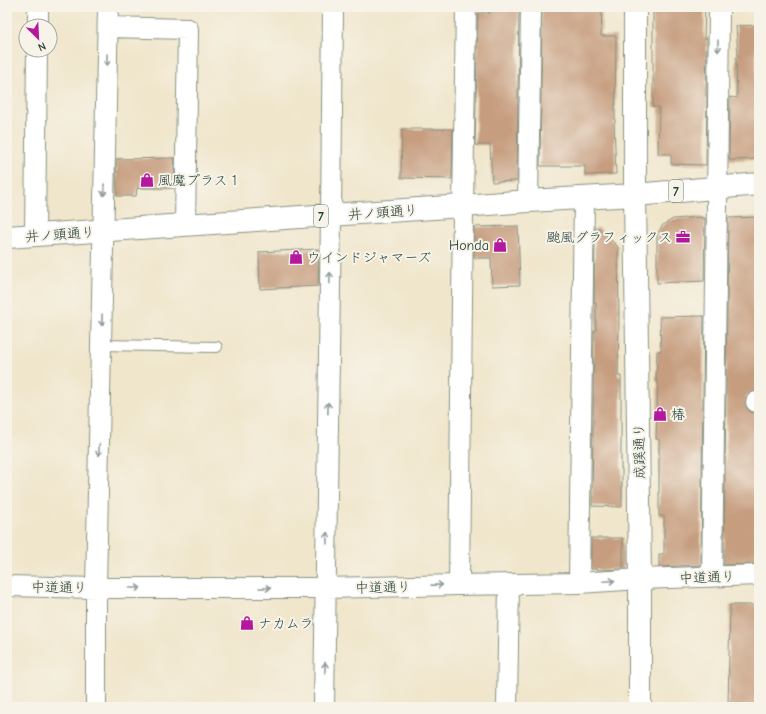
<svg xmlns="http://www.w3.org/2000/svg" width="766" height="714" font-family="'Comic Neue','Klee One',sans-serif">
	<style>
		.building { fill: #c69d7f }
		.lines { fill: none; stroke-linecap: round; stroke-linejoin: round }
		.lane-casing { stroke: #889280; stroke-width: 12 }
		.street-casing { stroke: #889280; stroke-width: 22 }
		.secondary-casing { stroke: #889280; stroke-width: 24 }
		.primary-casing { stroke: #889280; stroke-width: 24 }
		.lane { stroke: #fff; stroke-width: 10 }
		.street { stroke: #fff; stroke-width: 20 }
		.secondary { stroke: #fff; stroke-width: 22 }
		.primary { stroke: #fff; stroke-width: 22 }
		.oneway { stroke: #8f9e9a }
		.labels { text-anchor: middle; stroke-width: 4; stroke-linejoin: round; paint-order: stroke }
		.shield { fill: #f7f3e8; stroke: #60746a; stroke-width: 1 }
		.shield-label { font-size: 13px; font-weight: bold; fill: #1f3d34 }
		.poi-label { font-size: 14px; fill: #1f3d34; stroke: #f7f3e8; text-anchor: start }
		.street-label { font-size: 14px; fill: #1f3d34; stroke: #f7f3e8 }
	</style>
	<rect width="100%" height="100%" fill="#f7f3e8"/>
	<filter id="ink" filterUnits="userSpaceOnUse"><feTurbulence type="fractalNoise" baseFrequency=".025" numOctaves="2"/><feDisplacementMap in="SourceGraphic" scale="8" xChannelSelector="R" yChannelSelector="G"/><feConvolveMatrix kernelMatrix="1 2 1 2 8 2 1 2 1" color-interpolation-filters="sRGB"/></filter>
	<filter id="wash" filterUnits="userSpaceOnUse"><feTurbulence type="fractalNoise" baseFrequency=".012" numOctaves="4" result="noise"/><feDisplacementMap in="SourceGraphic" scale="16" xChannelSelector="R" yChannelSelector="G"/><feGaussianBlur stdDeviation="0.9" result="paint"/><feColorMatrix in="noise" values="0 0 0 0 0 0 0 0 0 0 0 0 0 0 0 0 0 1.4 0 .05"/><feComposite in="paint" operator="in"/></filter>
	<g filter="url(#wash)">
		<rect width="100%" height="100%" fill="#f0e6cc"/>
		<g id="blocks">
			<path class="building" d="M 542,7 L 602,7 L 601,36 L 616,36 L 615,123 L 614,123 L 616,174 L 585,175 L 585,166 L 540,166 Z
				M 653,7 L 705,7 L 704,38 L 707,38 L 706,96 L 707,96 L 706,165 L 671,164 L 671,154 L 658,154 L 659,107 L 653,107 Z
				M 490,8 L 519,9 L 517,181 L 492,182 L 490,145 L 475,145 L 478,13 L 490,13 Z
				M 759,25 L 759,49 L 756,49 L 757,78 L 759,78 L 759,159 L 729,160 L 730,97 L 737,98 L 736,57 L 738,57 L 736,26 Z
				M 402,129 L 453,129 L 452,179 L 401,178 Z
				M 175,158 L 174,188 L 137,188 L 136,196 L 117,196 L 116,159 Z
				M 701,217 L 701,218 L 705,218 L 704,281 L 657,283 L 657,234 L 663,225 L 673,219 Z
				M 759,217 L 759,390 L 750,392 L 746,397 L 745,402 L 746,407 L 750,412 L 759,414 L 759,564 L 724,565 L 728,218 Z
				M 518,226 L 520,285 L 492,286 L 491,258 L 474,258 L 474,227 Z
				M 595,228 L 599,228 L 618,247 L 619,318 L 618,376 L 621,376 L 621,469 L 622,469 L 622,507 L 592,506 L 594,331 L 596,331 L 596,302 L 594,302 Z
				M 319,249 L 318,286 L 260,289 L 259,252 Z
				M 704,316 L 701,565 L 659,567 L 659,554 L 664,554 L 664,516 L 659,516 L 659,439 L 656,439 L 658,381 L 656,381 L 657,351 L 661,351 L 660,317 Z
				M 591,538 L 623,538 L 623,569 L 598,570 L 598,569 L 591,569 Z
				M 730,605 L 759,605 L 759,707 L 728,707 Z"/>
		</g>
	</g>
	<g filter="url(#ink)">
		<use href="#blocks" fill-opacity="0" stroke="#889280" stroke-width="1"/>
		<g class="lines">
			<defs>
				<path id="lane" d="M 101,345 L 217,347"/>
				<path id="street" d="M 38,26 L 38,7
					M 108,27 L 188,29 L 185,225
					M 528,201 L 531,7
					M 35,236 L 37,50
					M 756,402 L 759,402
					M 712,577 L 717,207 L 719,7
					M 579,583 L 584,198
					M 459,585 L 463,206 L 466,7
					M 7,586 L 96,588 L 326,588 L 459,585 L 579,583 L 640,579 L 759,575
					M 96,707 L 96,588 L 108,7
					M 324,707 L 331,215 L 333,7
					M 507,707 L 509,585"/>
				<path id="secondary" d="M 635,7 L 635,195 L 640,579 L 640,707"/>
				<path id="primary" d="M 7,237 L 463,206 L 528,201 L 635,195 L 759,184"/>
			</defs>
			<use href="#lane" class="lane-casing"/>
			<use href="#street" class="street-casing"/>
			<use href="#secondary" class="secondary-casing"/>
			<use href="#primary" class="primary-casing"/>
			<use href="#lane" class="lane"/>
			<use href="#street" class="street"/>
			<use href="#secondary" class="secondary"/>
			<use href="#primary" class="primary"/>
		</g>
		<defs><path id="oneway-shaft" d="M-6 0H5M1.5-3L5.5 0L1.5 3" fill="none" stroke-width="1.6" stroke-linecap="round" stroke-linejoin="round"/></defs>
		<g class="oneway">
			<use href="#oneway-shaft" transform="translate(718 46) rotate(90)"/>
			<use href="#oneway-shaft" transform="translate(107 60) rotate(91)"/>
			<use href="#oneway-shaft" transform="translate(104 190) rotate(91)"/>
			<use href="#oneway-shaft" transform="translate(330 278) rotate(-89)"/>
			<use href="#oneway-shaft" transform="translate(102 320) rotate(91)"/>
			<use href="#oneway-shaft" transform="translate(328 408) rotate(-89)"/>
			<use href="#oneway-shaft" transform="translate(99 450) rotate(91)"/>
			<use href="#oneway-shaft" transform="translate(327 538) rotate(-89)"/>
			<use href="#oneway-shaft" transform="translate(609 581) rotate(-3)"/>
			<use href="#oneway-shaft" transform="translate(437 585) rotate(-1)"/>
			<use href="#oneway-shaft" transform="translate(135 588)"/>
			<use href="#oneway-shaft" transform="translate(265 588)"/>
			<use href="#oneway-shaft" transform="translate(325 668) rotate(-89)"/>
		</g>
	</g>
	<defs>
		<symbol id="shop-bare" viewBox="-9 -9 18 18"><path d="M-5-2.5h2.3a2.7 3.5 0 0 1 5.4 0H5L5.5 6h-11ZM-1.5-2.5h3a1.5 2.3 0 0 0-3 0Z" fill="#b5179e" stroke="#f7f3e8" stroke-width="2.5" paint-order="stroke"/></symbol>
		<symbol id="office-bare" viewBox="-9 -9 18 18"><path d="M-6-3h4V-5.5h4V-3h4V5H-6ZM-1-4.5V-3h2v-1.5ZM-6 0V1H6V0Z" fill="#b5179e" stroke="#f7f3e8" stroke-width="2.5" paint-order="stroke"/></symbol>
	</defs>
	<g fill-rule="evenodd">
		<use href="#shop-bare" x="137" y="170" width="20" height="20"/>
		<use href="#office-bare" x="673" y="227" width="20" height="20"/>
		<use href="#shop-bare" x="490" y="235" width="20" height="20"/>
		<use href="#shop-bare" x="286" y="247" width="20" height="20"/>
		<use href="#shop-bare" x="650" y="404" width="20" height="20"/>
		<use href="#shop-bare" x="237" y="613" width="20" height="20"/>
	</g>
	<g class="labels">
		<g class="shield">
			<rect x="669" y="180" width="14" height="22" rx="3"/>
			<rect x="314" y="205" width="14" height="22" rx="3"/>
		</g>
		<g class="shield-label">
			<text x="676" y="196">7</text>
			<text x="321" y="221">7</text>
		</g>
		<g class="poi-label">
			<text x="158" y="185">風魔プラス１</text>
			<text x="672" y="242" text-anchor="end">颱風グラフィックス</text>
			<text x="489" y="250" text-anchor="end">Honda</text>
			<text x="307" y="262">ウインドジャマーズ</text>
			<text x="671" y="419">椿</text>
			<text x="258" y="628">ナカムラ</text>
		</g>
		<g class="street-label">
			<text transform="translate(383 212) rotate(-4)" y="5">井ノ頭通り</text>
			<text transform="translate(60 234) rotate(-4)" y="5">井ノ頭通り</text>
			<text transform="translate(639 451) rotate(-91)" y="5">成蹊通り</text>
			<text transform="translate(707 577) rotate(-2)" y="5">中道通り</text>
			<text transform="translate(59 587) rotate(1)" y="5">中道通り</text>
			<text transform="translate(383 587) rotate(-1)" y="5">中道通り</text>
		</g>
	</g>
	<rect width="766" height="714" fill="none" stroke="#f7f3e8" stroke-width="24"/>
	<g transform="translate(38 38) rotate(156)"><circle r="19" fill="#f7f3e8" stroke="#a1aaa0"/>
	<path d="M0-3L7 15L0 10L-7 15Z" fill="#b5179e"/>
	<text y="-6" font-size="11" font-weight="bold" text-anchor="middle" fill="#1f3d34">N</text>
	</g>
</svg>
